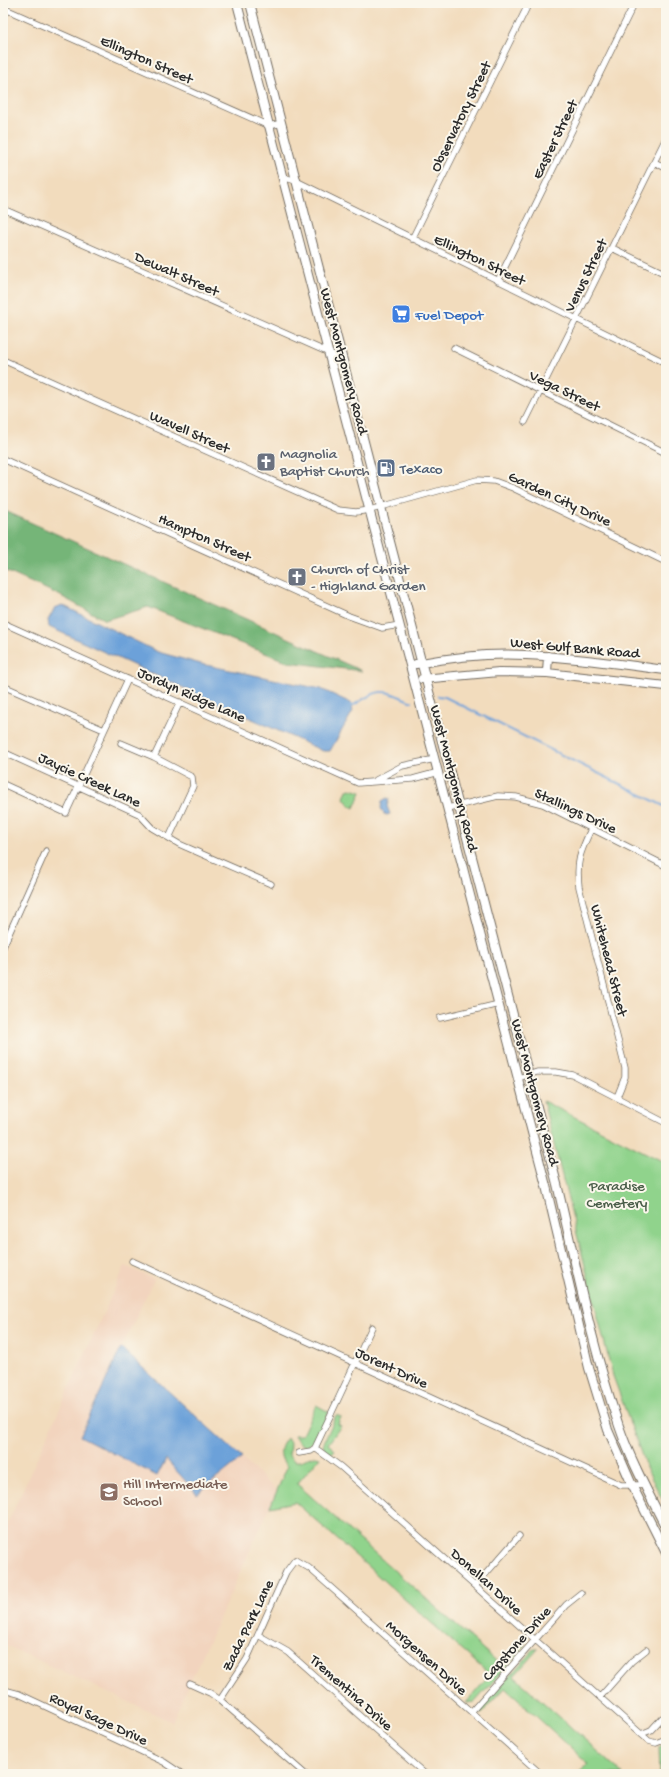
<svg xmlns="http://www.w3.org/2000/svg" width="669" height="1777" font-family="'Gochi Hand',sans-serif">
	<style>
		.built { fill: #f2d4be }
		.green { fill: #90d38c; stroke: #5e7f5c }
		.forest { fill: #74b578; stroke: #507052 }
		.water { fill: #6ca1d9; stroke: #4c6682 }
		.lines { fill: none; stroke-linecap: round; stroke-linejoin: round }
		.stream { stroke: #6ca1d9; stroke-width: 2 }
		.minor-casing { stroke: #71695e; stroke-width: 7 }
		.secondary-casing { stroke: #71695e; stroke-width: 10 }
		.minor { stroke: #fff; stroke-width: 5.5 }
		.secondary { stroke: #fff; stroke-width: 8 }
		.labels { text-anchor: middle; stroke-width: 4; stroke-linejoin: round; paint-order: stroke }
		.street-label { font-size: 15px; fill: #2b2b2b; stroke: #fbf7ec }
		.shop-label { font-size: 15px; fill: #366cbe; stroke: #fbf7ec; text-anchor: start }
		.worship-label { font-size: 15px; fill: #5b616d; stroke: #fbf7ec; text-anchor: start }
		.service-label { font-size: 15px; fill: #4e5e75; stroke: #fbf7ec; text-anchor: start }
		.park-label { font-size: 15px; fill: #495d48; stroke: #fbf7ec }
		.education-label { font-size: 15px; fill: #785e54; stroke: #fbf7ec; text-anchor: start }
	</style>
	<rect width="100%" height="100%" fill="#fbf7ec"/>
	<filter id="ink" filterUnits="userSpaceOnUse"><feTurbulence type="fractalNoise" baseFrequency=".025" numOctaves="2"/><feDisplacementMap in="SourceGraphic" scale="8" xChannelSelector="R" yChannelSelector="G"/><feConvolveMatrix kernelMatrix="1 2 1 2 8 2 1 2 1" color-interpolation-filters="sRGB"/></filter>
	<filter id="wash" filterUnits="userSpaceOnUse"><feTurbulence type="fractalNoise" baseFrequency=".012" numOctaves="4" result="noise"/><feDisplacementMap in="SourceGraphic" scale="16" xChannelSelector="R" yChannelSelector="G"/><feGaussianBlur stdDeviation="0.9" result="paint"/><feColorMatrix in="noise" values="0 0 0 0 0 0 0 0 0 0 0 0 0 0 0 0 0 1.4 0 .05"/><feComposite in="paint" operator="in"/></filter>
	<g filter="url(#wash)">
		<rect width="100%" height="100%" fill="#f2dcbd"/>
		<path class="built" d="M 125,1266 L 154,1279 L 80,1436 L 157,1476 L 166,1459 L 197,1494 L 242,1458 L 277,1491 L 172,1722 L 3,1644 L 3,1533 Z"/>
		<path class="green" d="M 351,789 L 361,792 L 354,808 L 350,806 L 344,798 L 347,790 Z
			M 543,1101 L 666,1163 L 666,1507 L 646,1467 L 613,1376 Z
			M 316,1405 L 329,1412 C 324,1424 310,1464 294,1435 L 302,1435 Z
			M 336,1415 L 341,1417 L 338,1424 L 341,1426 L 328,1444 L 335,1450 L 331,1454 L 325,1450 L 323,1445 Z
			M 287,1438 L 290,1443 L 289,1455 L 294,1461 C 304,1463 311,1453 320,1457 L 297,1484 L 502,1666 L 526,1639 L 525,1646 L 475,1702 L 466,1703 L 490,1675 L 295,1502 L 270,1507 L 287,1467 C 279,1457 278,1449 287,1438 Z
			M 534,1649 L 538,1649 L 514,1676 L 623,1774 L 577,1774 L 589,1764 L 505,1688 L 480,1715 L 481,1707 Z
			M 666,1743 L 666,1774 L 660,1774 L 659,1747 Z"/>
		<path class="forest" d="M 3,510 L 362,671 L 288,662 L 148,607 L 105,620 L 57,594 L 3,570 Z"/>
		<path class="water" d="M 62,605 L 158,652 L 201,664 L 321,689 L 351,703 L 353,711 L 330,751 L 323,751 L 49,627 L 48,620 L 55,608 Z
			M 387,798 L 389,799 L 387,806 L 390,814 L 387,815 L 384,814 L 381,808 L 382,801 Z
			M 121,1348 L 242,1458 L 197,1494 L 166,1459 L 157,1476 L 80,1436 Z"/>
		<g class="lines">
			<path class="stream" d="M 438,696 L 445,697 L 666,807
				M 350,706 L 352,706 C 381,688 381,688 412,702"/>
		</g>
	</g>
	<g filter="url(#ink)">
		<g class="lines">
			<defs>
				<path id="minor" d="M 3,8 L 269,126 L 282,123
					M 654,162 L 666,168
					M 283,177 L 296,181 L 666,363
					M 3,209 L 343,359
					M 412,239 L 529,3
					M 612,248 L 666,274
					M 498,281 L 632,8
					M 454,348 L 666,453
					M 3,360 L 338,510 L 356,512 L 370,510 L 477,480 L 494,481 L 513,488 L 666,562
					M 525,422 L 666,138
					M 3,459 L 349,616 L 382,628 L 400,625
					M 3,623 L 358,783 L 413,779 L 439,772
					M 3,686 L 104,730
					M 121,743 L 154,757 L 192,777 L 193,786 L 169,838
					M 3,752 L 139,814 L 152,828 L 179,844 L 271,884
					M 154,757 L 180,702
					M 376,780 L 402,766 L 435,759
					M 3,784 L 66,813 L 128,679
					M 448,808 L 498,796 L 516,797 L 543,804 L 666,866
					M 591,829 C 580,853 576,861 579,887 L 625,1068 L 625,1077 L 617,1097
					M 3,947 L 46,851
					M 440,1018 L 499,1004
					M 518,1078 L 537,1072 L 556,1072 L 573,1075 L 666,1123
					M 132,1261 L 621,1485 L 645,1485
					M 315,1448 L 341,1467 L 649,1741 L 656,1743 L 666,1739
					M 299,1453 L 311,1451 L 315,1448 L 372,1327
					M 475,1586 L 519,1536
					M 258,1635 L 288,1652 L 425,1774
					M 190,1684 L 210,1693 L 220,1700 L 305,1774
					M 3,1691 L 4,1690 L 19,1694 L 164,1762 L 182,1774
					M 600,1697 L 632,1661 L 646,1650
					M 220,1700 L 247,1659 L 286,1572 L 295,1560 L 309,1568 L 541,1774
					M 471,1712 L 566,1605 L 581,1593
					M 641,1734 L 651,1730 L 662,1718 L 666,1718"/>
				<path id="secondary" d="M 237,3 L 546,1186 L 589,1368 L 608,1430 L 632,1485 L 666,1553
					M 250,3 L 557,1184 C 576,1265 592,1347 619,1426 C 631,1461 649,1494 666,1528
					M 416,664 C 452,657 490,653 526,655 C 573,657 619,664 666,670
					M 547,673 L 548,656
					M 422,679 L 499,672 L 547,673 L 666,686"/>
			</defs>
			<use href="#minor" class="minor-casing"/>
			<use href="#secondary" class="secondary-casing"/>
			<use href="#minor" class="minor"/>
			<use href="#secondary" class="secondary"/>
		</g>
	</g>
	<defs>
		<symbol id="supermarket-square" viewBox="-11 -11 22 22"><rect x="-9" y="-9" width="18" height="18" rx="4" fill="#3f7fe0" stroke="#fbf7ec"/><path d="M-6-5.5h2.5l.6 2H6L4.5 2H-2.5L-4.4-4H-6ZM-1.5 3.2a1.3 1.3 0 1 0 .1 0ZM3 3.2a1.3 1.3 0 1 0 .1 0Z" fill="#fff"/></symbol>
		<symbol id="church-square" viewBox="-11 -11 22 22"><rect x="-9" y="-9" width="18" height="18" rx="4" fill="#6b7280" stroke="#fbf7ec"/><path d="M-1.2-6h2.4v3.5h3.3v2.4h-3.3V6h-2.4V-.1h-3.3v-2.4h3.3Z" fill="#fff"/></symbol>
		<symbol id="fuel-square" viewBox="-11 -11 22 22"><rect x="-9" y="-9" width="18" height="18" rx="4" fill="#5c6f8a" stroke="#fbf7ec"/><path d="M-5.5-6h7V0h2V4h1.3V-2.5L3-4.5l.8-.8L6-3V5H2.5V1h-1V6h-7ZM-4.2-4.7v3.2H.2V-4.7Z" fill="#fff"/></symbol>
		<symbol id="school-square" viewBox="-11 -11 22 22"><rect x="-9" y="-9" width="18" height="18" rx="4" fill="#8d6e63" stroke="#fbf7ec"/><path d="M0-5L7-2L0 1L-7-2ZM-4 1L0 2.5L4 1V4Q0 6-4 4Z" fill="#fff"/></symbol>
	</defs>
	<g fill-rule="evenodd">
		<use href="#supermarket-square" x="390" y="303" width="22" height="22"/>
		<use href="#church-square" x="255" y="451" width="22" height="22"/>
		<use href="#fuel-square" x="375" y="457" width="22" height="22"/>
		<use href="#church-square" x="286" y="566" width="22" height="22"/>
		<use href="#school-square" x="98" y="1481" width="22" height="22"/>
	</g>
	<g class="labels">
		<g class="street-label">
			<text transform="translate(147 59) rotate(24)" y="5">Ellington Street</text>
			<text transform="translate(460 116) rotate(-64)" y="5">Observatory Street</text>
			<text transform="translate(554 139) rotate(-64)" y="5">Easter Street</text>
			<text transform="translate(480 259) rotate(26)" y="5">Ellington Street</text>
			<text transform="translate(177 273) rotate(24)" y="5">Dewalt Street</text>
			<text transform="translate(585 275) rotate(-64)" y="5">Venus Street</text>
			<text transform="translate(345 361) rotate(75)" y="5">West Montgomery Road</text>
			<text transform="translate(565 390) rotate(26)" y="5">Vega Street</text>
			<text transform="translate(190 431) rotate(24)" y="5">Wavell Street</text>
			<text transform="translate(560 498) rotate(25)" y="5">Garden City Drive</text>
			<text transform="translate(205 537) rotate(24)" y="5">Hampton Street</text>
			<text transform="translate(575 647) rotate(5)" y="5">West Gulf Bank Road</text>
			<text transform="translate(192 694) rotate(24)" y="5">Jordyn Ridge Lane</text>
			<text transform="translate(455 778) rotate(75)" y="5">West Montgomery Road</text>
			<text transform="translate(90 779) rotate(25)" y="5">Jaycie Creek Lane</text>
			<text transform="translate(576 810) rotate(25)" y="5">Stallings Drive</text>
			<text transform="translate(610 960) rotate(76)" y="5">Whitehead Street</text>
			<text transform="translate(536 1092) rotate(75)" y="5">West Montgomery Road</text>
			<text transform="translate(392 1367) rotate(25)" y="5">Jorent Drive</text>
			<text transform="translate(487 1581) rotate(42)" y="5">Donellan Drive</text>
			<text transform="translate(247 1625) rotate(-64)" y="5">Zada Park Lane</text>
			<text transform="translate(516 1643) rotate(-48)" y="5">Capstone Drive</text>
			<text transform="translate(427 1657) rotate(42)" y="5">Morgensen Drive</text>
			<text transform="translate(352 1692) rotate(42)" y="5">Trementina Drive</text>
			<text transform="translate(99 1718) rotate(25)" y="5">Royal Sage Drive</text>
		</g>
		<g class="shop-label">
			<text x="415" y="319">Fuel Depot</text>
		</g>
		<g class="worship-label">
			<text x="280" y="458">Magnolia<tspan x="280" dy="17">Baptist Church</tspan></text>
			<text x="311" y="573">Church of Christ<tspan x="311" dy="17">- Highland Garden</tspan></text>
		</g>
		<g class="service-label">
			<text x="400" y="473">Texaco</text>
		</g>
		<g class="park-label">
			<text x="617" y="1190">Paradise<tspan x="617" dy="17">Cemetery</tspan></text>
		</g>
		<g class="education-label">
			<text x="123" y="1488">Hill Intermediate<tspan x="123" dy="17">School</tspan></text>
		</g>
	</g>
	<rect width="669" height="1777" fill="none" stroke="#fbf7ec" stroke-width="16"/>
</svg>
